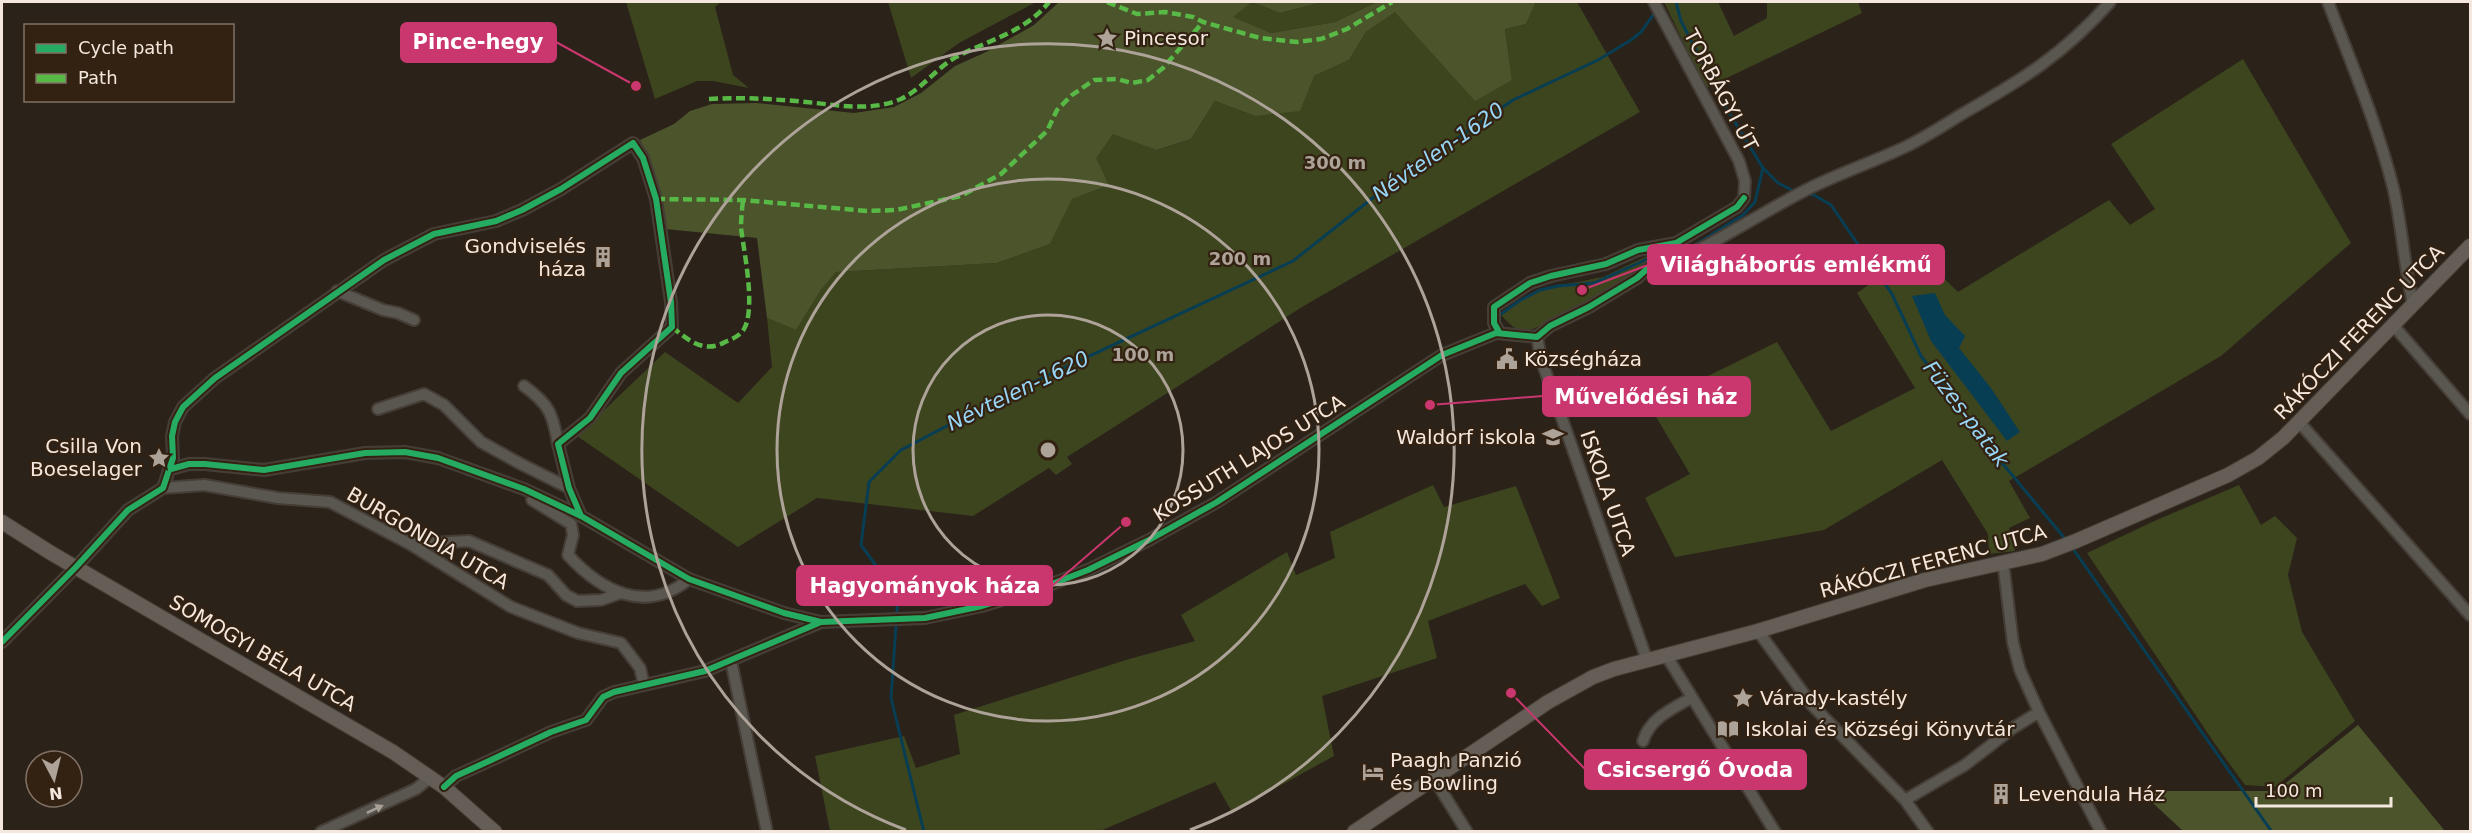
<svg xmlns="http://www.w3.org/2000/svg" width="2472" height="833" font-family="'DejaVu Sans',sans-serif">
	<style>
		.green { fill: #3d451e }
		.forest { fill: #4b542b }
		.water { fill: #083e53 }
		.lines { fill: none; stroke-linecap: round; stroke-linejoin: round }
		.stream { stroke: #083e53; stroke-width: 3 }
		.minor-casing { stroke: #453e37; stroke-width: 14 }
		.major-casing { stroke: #453e37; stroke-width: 16 }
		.minor { stroke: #5a5750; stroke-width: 10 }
		.major { stroke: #645e56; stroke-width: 14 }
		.quiet { stroke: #58b947; stroke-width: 4.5; stroke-dasharray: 9 4.5; stroke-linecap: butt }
		.cycleway-casing { stroke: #332212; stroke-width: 10 }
		.cycleway { stroke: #26ab63; stroke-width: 6 }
		.oneway { fill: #a7a097 }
		.ring { fill: none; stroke: #aea399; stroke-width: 3 }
		.labels { text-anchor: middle; stroke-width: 4.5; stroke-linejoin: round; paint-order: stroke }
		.poi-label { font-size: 20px; fill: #f4e8de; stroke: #332212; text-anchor: start }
		.street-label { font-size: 20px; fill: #f4e8de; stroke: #332212 }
		.water-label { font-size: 21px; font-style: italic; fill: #97d6f7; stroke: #332212 }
		.centre { fill: #aea399; stroke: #332212; stroke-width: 3 }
		.ring-label { font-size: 18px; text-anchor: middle; font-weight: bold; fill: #aea399; stroke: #332212; stroke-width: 4.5; stroke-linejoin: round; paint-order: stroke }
		.leader { fill: none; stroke: #ca376f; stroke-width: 2 }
		.callout-dot { fill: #ca376f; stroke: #332212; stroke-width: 2 }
		.callout { fill: #ca376f; stroke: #ca376f; stroke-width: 2 }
		.callout-label { font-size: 21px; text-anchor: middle; font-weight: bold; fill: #fff }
	</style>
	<rect width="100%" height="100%" fill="#2b221a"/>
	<path class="green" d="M 626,2 L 721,2 L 715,7 L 733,75 L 749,88 L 713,81 L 697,81 L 655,99 Z
		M 888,2 L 1036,2 L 959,43 L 911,78 Z
		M 1252,2 L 1280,13 L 1322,2 L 1377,2 L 1335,22 L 1271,33 L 1232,17 Z
		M 1536,2 L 1577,2 L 1640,112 L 1302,307 L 1067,457 L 1072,464 L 1056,475 L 1049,468 L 973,516 L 817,498 L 738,547 L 577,436 L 665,352 L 738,403 L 772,367 L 767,318 L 796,330 L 821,290 L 836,272 L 997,263 L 1050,244 L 1071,199 L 1109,185 L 1095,158 L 1113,133 L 1158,150 L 1191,139 L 1215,101 L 1255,116 L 1314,76 L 1349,60 L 1366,32 L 1395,11 L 1512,80 L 1505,29 L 1526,24 Z
		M 1664,2 L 1718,2 L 1734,36 L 1767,18 L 1767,2 L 1858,2 L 1862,13 L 1706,88 Z
		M 2243,59 L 2351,243 L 2221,356 L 2009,481 L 2030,518 L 2009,528 L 2015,551 L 1989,554 L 1988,534 L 1942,460 L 1824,530 L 1675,557 L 1645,498 L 1690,474 L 1649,405 L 1777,342 L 1831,431 L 1915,388 L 1857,293 L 1916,251 L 1958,292 L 2109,200 L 2130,225 L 2155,209 L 2111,144 Z
		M 1660,253 L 1663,257 C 1642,269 1539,334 1522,331 C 1513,329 1506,320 1500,314 L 1537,290 L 1603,277 L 1647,256 Z
		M 1433,485 L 1444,507 L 1516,486 L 1560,598 L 1542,606 L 1525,584 L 1428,621 L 1437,658 L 1322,696 L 1334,756 L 1232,812 L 1215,782 L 1100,831 L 830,831 L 815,756 L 904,736 L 916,768 L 960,754 L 954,715 L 1129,659 L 1195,641 L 1181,615 L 1287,552 L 1296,575 L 1335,558 L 1330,532 Z
		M 2239,485 L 2261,525 L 2275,516 L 2297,538 L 2288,575 L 2302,632 L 2355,721 L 2275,787 L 2245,785 L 2215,744 L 2087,553 L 2152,522 Z"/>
	<path class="forest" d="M 1059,2 L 1322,2 L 1280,13 L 1252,2 L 1233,17 L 1271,33 L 1335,22 L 1377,2 L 1536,2 L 1526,24 L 1505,29 L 1512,80 L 1475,101 L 1395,12 L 1366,32 L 1349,60 L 1314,76 L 1300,111 L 1255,116 L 1215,101 L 1191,139 L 1157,150 L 1113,134 L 1096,158 L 1109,185 L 1072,199 L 1050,244 L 997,263 L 836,272 L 821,290 L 796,330 L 767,318 L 757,238 L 665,229 L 657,184 L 640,140 L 674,124 L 690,111 L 712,104 L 757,103 L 854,113 L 894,107 L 921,93 L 955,66 L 986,52 L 1034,25 Z
		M 2358,725 L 2445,831 L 2183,831 L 2140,791 L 2276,791 Z"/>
	<path class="water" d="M 1935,293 L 1945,315 L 1965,336 L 1959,348 L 1991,388 L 2020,432 L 2007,441 L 1931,341 L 1912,296 Z"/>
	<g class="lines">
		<path class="stream" d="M 1676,2 L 1681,21 L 1725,106 L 1763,168 L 1778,183 L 1796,192
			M 1806,194 L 1814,195 L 1831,205 L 1892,294 L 1921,356 L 1993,452 L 2067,541
			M 1690,248 L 1743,215 L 1755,202 L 1763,168
			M 1497,317 L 1519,301 L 1540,290 L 1558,286 L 1594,283 L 1652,257
			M 2071,546 L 2272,832
			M 924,832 L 891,698 L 898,596 L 861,545 L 869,482 L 901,450 L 1008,394 L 1293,261 L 1384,189 L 1513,100 L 1598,60 L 1631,40 L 1641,32 L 1656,11"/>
		<defs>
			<path id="minor" d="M 1654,2 L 1739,161 L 1745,181 L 1744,198
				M 2328,2 C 2351,62 2377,124 2393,187 C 2402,225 2404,265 2413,304
				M 1648,272 C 1704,252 1753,217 1806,190 C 1839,173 1874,162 1907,146 C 1926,137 1944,125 1962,114 C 2022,80 2064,54 2110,2
				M 337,291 L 383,310 L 398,313 L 414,320
				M 2393,325 L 2470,414
				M 1499,332 L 1494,323 L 1494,307 L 1530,283 L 1551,276 L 1606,264 L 1638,250 L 1676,243
				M 1537,337 L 1541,359 L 1647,660
				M 524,386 C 549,404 553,414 558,444
				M 378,409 L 424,394 L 444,405 L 481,442 L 519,463 L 569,488
				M 2299,422 L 2470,615
				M 171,469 L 189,464 L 205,464 L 264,470 L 365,453 L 405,452 L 438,458 L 524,489 L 581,516 L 689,579 L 784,613 L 821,622
				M 163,488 L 204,485 L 278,498 L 330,502 L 410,544 L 511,607 L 578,633 L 621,643 L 640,668 L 644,685
				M 532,500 L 571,524 L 573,535 L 568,555 C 601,591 646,615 689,579
				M 410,544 L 469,541 L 548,575 L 566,595 L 577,601 L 601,600 L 618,594
				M 2003,562 L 2013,643 L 2020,670 L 2039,712 L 2101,832
				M 1758,631 L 1812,705 L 1905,800 L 1928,832
				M 2,642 L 76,567 L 128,510 L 163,488 L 173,458 L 172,436 L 175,422 L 183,407 L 215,378 L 384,260 L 434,234 L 496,221 L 522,210 L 561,189 L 633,143 L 643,158 L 656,199 L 671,302 L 672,327 L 621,373 L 590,418 L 558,444 L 569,488 L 581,516
				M 1666,655 L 1775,832
				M 731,661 L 767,832
				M 1643,741 C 1650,718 1672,709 1691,698
				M 1433,777 L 1467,832
				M 444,787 L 456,776 L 489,761 L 551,732 L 586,720 L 603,697 L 614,692 L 705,671 L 821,622 L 925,618 L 982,606 L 1044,587 L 1088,570 L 1149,540 L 1217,502 L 1442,355 L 1496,333 L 1537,337 L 1550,326 L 1589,307 L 1637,278 L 1676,243 L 1737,207 L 1744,198
				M 1905,800 L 1965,765 L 2013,728 L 2039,712
				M 321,832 L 416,789 L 431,777"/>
			<path id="major" d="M 2,522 L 51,553 L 393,752 L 444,787 L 495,832
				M 1354,832 L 1548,702 L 1593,677 L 1614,669 L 1758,631 L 1925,580 L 2042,554 L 2076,541 L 2228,475 L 2258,458 L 2283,438 L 2470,246"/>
		</defs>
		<use href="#minor" class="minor-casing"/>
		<use href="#major" class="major-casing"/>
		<use href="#minor" class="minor"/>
		<use href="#major" class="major"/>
		<path class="quiet" d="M 1107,2 L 1137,14 L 1165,12 L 1193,17 L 1203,22 L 1260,38 L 1297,42 L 1321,39 L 1347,29 L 1392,2
			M 709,99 C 742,97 773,99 806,102 C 838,105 871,112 901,99 C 924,88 937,66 960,55 C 992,39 1026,31 1049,2
			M 656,199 L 743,200 L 867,211 L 896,210 L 961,196 L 1001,174 L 1047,131 L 1057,110 L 1072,95 L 1094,80 L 1117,79 L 1132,83 L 1148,80 L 1163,68 L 1203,22
			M 672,327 C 688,340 704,354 725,342 C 732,339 740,336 744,329 C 756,308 744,252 741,228 C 741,219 742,209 743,200"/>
		<defs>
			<path id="cycleway" d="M 1499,332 L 1494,323 L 1494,307 L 1530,283 L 1551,276 L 1606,264 L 1638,250 L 1676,243
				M 171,469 L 189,464 L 205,464 L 264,470 L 365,453 L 405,452 L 438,458 L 524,489 L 581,516 L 689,579 L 784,613 L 821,622
				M 2,642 L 76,567 L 128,510 L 163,488 L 173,458 L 172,436 L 175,422 L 183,407 L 215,378 L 384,260 L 434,234 L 496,221 L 522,210 L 561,189 L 633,143 L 643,158 L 656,199 L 671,302 L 672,327 L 621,373 L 590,418 L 558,444 L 569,488 L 581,516
				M 444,787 L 456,776 L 489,761 L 551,732 L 586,720 L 603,697 L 614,692 L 705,671 L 821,622 L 925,618 L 982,606 L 1044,587 L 1088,570 L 1149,540 L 1217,502 L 1442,355 L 1496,333 L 1537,337 L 1550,326 L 1589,307 L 1637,278 L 1676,243 L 1737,207 L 1744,198"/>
		</defs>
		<use href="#cycleway" class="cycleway-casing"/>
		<use href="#cycleway" class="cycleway"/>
	</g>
	<defs><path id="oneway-solid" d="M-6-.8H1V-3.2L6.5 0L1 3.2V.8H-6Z" transform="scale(1.5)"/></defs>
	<use class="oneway" href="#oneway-solid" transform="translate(375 809) rotate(-25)"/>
	<g class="ring">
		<circle cx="1048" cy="450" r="135"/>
		<circle cx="1048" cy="450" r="271"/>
		<path d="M906 830A406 406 0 1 1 1190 830"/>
	</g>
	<defs>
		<symbol id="sight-bare" viewBox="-9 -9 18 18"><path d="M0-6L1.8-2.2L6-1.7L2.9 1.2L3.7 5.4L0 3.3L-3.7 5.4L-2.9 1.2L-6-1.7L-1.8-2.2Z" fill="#aea399" stroke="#332212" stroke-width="2.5" paint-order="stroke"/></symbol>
		<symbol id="building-bare" viewBox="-9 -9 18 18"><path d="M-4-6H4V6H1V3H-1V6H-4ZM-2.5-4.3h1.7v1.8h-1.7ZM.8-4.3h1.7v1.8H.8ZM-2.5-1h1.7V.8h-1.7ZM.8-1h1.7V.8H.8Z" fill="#aea399" stroke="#332212" stroke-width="2.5" paint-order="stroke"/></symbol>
		<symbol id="civic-bare" viewBox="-9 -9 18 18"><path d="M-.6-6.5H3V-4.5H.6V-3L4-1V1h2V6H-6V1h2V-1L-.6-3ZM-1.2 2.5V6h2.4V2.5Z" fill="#aea399" stroke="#332212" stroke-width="2.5" paint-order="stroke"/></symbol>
		<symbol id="school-bare" viewBox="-9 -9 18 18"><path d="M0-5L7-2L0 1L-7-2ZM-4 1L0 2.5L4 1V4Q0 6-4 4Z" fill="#aea399" stroke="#332212" stroke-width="2.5" paint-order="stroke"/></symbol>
		<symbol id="library-bare" viewBox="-9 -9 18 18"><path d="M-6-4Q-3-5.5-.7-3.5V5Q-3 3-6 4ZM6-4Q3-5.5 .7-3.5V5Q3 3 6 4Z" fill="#aea399" stroke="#332212" stroke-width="2.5" paint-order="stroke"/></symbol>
		<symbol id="hotel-bare" viewBox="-9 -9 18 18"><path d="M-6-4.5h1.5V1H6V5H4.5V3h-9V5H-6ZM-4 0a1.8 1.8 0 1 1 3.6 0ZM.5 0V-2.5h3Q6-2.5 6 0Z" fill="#aea399" stroke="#332212" stroke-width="2.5" paint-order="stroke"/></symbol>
	</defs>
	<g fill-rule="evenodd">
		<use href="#sight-bare" x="1092" y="23" width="30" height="30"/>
		<use href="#building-bare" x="588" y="242" width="30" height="30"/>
		<use href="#civic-bare" x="1492" y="344" width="30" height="30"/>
		<use href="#school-bare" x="1538" y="422" width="30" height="30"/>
		<use href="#sight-bare" x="144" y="443" width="30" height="30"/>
		<use href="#sight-bare" x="1728" y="683" width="30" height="30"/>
		<use href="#library-bare" x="1713" y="714" width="30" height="30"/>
		<use href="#hotel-bare" x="1358" y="757" width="30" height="30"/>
		<use href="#building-bare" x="1986" y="779" width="30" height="30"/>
	</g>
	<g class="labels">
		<g class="poi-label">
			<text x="1124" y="45">Pincesor</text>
			<text x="586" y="253" text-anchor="end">Gondviselés<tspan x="586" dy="23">háza</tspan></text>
			<text x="1524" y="366">Községháza</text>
			<text x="1536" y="444" text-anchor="end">Waldorf iskola</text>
			<text x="142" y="453" text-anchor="end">Csilla Von<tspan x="142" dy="23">Boeselager</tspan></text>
			<text x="1760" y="705">Várady-kastély</text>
			<text x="1745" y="736">Iskolai és Községi Könyvtár</text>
			<text x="1390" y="767">Paagh Panzió<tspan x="1390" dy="23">és Bowling</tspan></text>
			<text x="2018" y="801">Levendula Ház</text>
		</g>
		<g class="street-label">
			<text transform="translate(1721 90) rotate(62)" y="7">TORBÁGYI ÚT</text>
			<text transform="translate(2359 332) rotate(-46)" y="7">RÁKÓCZI FERENC UTCA</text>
			<text transform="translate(1249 458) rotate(-32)" y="7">KOSSUTH LAJOS UTCA</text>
			<text transform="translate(1608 493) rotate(71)" y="7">ISKOLA UTCA</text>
			<text transform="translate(428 538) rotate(30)" y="7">BURGONDIA UTCA</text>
			<text transform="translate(1933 561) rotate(-15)" y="7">RÁKÓCZI FERENC UTCA</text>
			<text transform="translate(263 653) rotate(30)" y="7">SOMOGYI BÉLA UTCA</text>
		</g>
		<g class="water-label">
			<text transform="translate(1438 152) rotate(-35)" y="7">Névtelen-1620</text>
			<text transform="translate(1018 391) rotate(-26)" y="7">Névtelen-1620</text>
			<text transform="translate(1966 414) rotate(53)" y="7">Füzes-patak</text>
		</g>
	</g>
	<circle cx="1048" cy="450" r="9" class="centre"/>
	<g class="ring-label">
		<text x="1335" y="169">300 m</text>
		<text x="1240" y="265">200 m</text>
		<text x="1143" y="361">100 m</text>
	</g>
	<path class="leader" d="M636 86L556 42M1582 290L1648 265M1430 405L1543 396M1126 522L1052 586M1511 693L1585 769"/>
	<g class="callout-dot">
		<circle cx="636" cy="86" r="6"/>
		<circle cx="1582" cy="290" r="6"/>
		<circle cx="1430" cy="405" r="6"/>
		<circle cx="1126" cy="522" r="6"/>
		<circle cx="1511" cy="693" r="6"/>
	</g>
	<g class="callout">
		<rect x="401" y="23" width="155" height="39" rx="6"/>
		<rect x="1648" y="245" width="296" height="39" rx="6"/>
		<rect x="1543" y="377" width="207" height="39" rx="6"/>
		<rect x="797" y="566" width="255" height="39" rx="6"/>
		<rect x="1585" y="750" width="221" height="39" rx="6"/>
	</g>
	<g class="callout-label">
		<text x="478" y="49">Pince-hegy</text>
		<text x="1796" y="272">Világháborús emlékmű</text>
		<text x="1646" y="404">Művelődési ház</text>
		<text x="925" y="593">Hagyományok háza</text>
		<text x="1695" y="777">Csicsergő Óvoda</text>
	</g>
	<rect width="2472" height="833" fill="none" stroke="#f4e8de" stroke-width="6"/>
	<rect x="24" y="24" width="210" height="78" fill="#332212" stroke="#807164" stroke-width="1.5"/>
	<rect x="36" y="44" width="30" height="9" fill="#26ab63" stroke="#807164" stroke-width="1.5"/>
	<text x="78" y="54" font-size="18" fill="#f4e8de">Cycle path</text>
	<rect x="36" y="74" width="30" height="9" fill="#58b947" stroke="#807164" stroke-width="1.5"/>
	<text x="78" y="84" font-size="18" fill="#f4e8de">Path</text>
	<g transform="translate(54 779) rotate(173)"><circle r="28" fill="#332212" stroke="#807164" stroke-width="1.5"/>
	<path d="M0-4.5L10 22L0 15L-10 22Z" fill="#aea399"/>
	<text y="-9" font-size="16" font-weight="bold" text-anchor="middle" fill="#f4e8de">N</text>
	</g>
	<path d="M2256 797v9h135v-9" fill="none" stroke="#f4e8de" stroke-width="3"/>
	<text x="2265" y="797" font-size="18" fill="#f4e8de" stroke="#332212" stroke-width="4.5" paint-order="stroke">100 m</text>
</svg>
